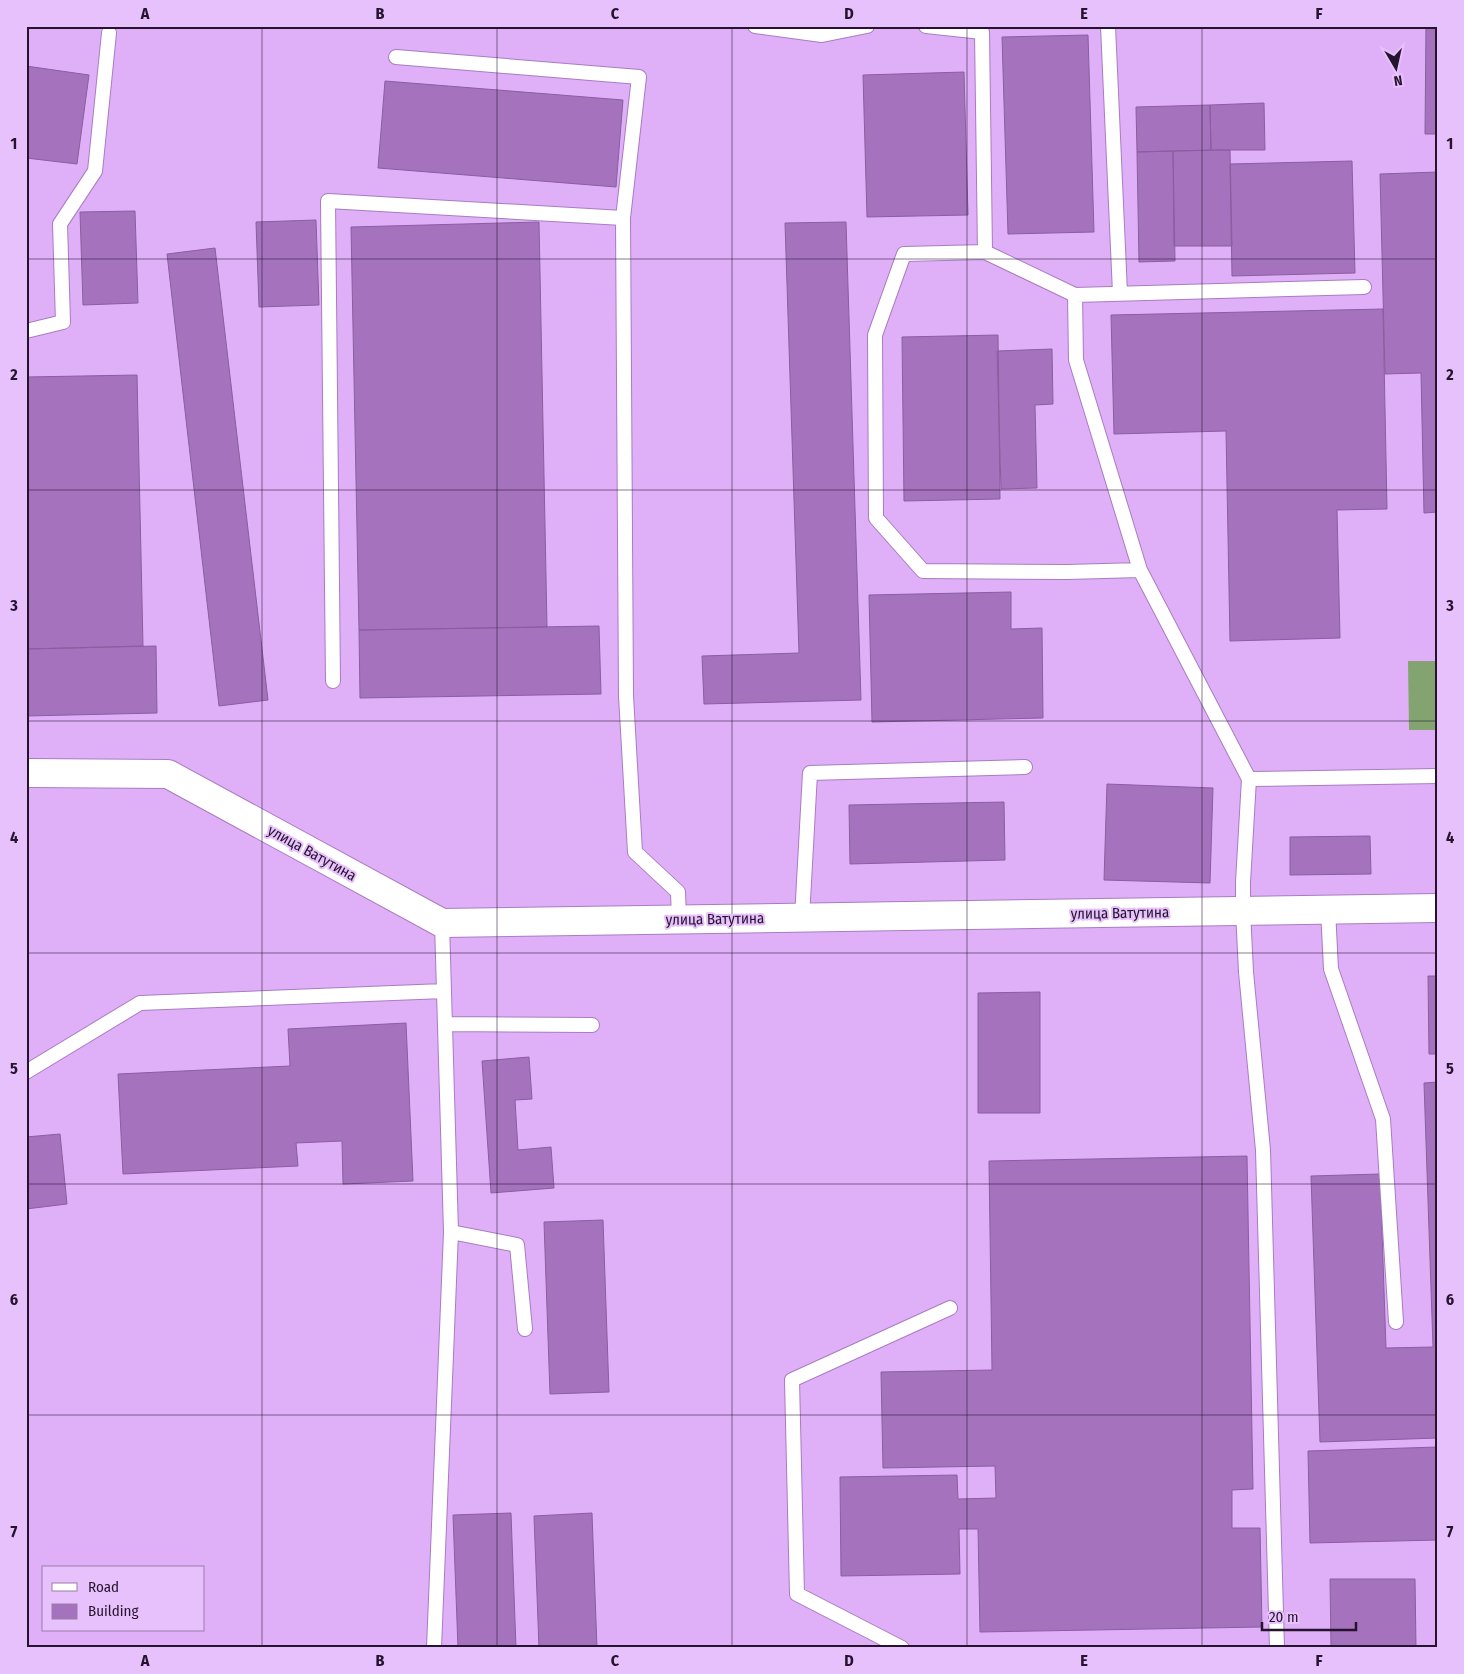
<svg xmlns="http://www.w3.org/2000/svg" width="1464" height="1674" font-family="'Fira Sans Condensed',sans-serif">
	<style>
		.green { fill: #83a370 }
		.building { fill: #a572be; stroke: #8a5e9f }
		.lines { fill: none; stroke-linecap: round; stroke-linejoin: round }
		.lane-casing { stroke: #a97cc0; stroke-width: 16 }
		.street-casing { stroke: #a97cc0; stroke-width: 30 }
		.lane { stroke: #fff; stroke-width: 14 }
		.street { stroke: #fff; stroke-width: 28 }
		.grid { fill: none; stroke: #26142e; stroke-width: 1; stroke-opacity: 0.55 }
		.labels { text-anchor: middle; stroke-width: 4; stroke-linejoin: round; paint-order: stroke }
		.street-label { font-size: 15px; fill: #26142e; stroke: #e7c1fb }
		.neatline { fill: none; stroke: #26142e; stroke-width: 2 }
		.grid-label { font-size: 16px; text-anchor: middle; font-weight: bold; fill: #26142e }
	</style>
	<rect width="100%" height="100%" fill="#dfb0f7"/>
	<path class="green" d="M 1408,661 L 1438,661 L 1438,730 L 1409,730 Z"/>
	<path class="building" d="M 1426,26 L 1438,26 L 1438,134 L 1425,134 Z
		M 1088,35 L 1094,232 L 1008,234 L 1002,37 Z
		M 26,66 L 89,75 L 77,164 L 26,158 Z
		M 964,72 L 968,215 L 867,217 L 863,75 Z
		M 385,81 L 623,100 L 616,187 L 378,168 Z
		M 1264,103 L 1265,150 L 1211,150 L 1210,105 Z
		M 1210,105 L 1211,150 L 1137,152 L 1136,107 Z
		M 1230,150 L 1232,246 L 1174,246 L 1173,151 Z
		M 1173,151 L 1175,261 L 1139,262 L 1137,152 Z
		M 1352,161 L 1355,273 L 1232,276 L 1230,164 Z
		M 1438,172 L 1438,512 L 1424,513 L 1421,373 L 1385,374 L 1380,174 Z
		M 135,211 L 138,303 L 83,305 L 80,212 Z
		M 316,220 L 319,305 L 259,307 L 256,222 Z
		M 539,222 L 547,627 L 359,630 L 351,227 Z
		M 846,222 L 861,700 L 704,704 L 702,656 L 799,653 L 785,223 Z
		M 215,248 L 268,700 L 219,706 L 167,254 Z
		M 1383,309 L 1387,509 L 1337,510 L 1340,638 L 1230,641 L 1226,431 L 1114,434 L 1111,315 Z
		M 998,335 L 1000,499 L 904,501 L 902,337 Z
		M 1052,349 L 1053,404 L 1035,405 L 1037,488 L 1001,489 L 997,351 Z
		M 137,375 L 143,646 L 28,649 L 26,377 Z
		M 1011,592 L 1011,629 L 1042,628 L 1043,718 L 872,722 L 869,595 Z
		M 599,626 L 601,694 L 360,698 L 359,630 Z
		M 156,646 L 157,713 L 26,716 L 26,649 Z
		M 1107,784 L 1213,788 L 1210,883 L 1104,880 Z
		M 1004,802 L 1005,860 L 850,864 L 849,805 Z
		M 1370,836 L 1371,874 L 1290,875 L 1290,837 Z
		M 1428,976 L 1438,976 L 1438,1054 L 1429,1054 Z
		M 1040,992 L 1040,1113 L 978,1113 L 978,993 Z
		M 406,1023 L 413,1181 L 343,1184 L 342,1141 L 296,1143 L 298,1166 L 123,1174 L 118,1074 L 290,1066 L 288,1029 Z
		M 529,1057 L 532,1099 L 515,1100 L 518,1150 L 551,1147 L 554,1188 L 491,1193 L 482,1061 Z
		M 1438,1082 L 1438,1438 L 1320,1442 L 1311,1176 L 1380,1174 L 1386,1348 L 1433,1347 L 1424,1083 Z
		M 60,1134 L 67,1204 L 26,1209 L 26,1137 Z
		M 1247,1156 L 1253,1489 L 1232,1490 L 1232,1528 L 1260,1528 L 1262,1627 L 980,1632 L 978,1529 L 959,1529 L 960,1574 L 841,1576 L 840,1477 L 957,1475 L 958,1499 L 996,1498 L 995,1466 L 883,1468 L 881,1372 L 992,1370 L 989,1161 Z
		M 603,1220 L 609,1392 L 550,1394 L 544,1222 Z
		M 1438,1447 L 1438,1540 L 1310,1543 L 1308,1451 Z
		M 511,1513 L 516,1648 L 458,1648 L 453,1515 Z
		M 592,1513 L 597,1648 L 539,1648 L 534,1516 Z
		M 1330,1579 L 1415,1579 L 1416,1648 L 1331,1648 Z"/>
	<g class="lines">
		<defs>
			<path id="lane" d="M 755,26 L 822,35 L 867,26
				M 926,26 L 982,32 L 985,252 L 904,254 L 875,335 L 876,518 L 923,571 L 1067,572 L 1140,570
				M 1108,26 L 1120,293
				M 396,57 L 639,77 L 623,218 L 626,696 L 635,852 L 678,892 L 679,920
				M 985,252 L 1075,295
				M 26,331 L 63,322 L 60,224 L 95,171 L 109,33
				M 333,681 L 328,201 L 623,218
				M 1249,779 L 1438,776
				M 1328,910 L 1331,969 L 1383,1119 L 1396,1322
				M 802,918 L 810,773 L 1025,767
				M 442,923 L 451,1232 L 517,1245 L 525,1329
				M 446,1024 L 592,1025
				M 26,1072 L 140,1003 L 444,991
				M 434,1648 L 451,1232
				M 902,1648 L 797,1594 L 792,1380 L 950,1308
				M 1277,1648 L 1263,1150 L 1246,972 L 1243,911 L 1243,882 L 1249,779 L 1140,570 L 1076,360 L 1075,295 L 1364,287"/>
			<path id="street" d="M 29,773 L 168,774 L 442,923 L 1438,908"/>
		</defs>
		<use href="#lane" class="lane-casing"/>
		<use href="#street" class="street-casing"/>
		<use href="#lane" class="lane"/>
		<use href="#street" class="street"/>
	</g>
	<path class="grid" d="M 262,26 L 262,1648M 497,26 L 497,1648M 732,26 L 732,1648M 967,26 L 967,1648M 1202,26 L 1202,1648M 26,259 L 1438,259M 26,490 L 1438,490M 26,721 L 1438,721M 26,953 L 1438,953M 26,1184 L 1438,1184M 26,1415 L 1438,1415"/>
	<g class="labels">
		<g class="street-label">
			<text transform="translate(312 853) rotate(29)" y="5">улица Ватутина</text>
			<text transform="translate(1120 913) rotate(-1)" y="5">улица Ватутина</text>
			<text transform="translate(715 919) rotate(-1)" y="5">улица Ватутина</text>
		</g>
	</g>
	<rect width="1464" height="1674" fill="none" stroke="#e7c1fb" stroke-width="55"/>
	<rect x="42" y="1566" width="162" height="65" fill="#e7c1fb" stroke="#9a7ca9"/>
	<rect x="52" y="1583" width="25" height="8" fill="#ffffff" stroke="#9a7ca9"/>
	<text x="88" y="1592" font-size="15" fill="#26142e">Road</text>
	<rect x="52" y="1604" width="25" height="15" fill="#a572be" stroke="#9a7ca9"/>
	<text x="88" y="1616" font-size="15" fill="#26142e">Building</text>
	<g transform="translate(1396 68) rotate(171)" stroke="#e7c1fb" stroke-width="4" paint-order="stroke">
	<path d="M0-4L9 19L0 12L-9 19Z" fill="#26142e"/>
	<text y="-8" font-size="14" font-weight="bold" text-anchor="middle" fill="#26142e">N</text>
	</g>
	<path d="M1262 1622v8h94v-8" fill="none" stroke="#26142e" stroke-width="2.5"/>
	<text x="1269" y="1622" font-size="15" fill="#26142e" stroke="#e7c1fb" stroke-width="4" paint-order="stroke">20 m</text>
	<rect x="28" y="28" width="1408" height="1618" class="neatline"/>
	<g class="grid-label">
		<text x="145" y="19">A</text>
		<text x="380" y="19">B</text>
		<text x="615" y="19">C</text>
		<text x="849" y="19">D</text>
		<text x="1084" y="19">E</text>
		<text x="1319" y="19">F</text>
		<text x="14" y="149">1</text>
		<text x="1450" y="149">1</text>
		<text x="14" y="380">2</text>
		<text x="1450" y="380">2</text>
		<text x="14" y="611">3</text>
		<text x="1450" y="611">3</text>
		<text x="14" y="843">4</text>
		<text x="1450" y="843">4</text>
		<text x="14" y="1074">5</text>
		<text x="1450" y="1074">5</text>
		<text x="14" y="1305">6</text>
		<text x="1450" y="1305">6</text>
		<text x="14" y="1537">7</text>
		<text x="1450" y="1537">7</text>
		<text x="145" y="1666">A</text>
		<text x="380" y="1666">B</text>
		<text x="615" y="1666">C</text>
		<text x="849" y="1666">D</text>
		<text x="1084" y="1666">E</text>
		<text x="1319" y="1666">F</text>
	</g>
</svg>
